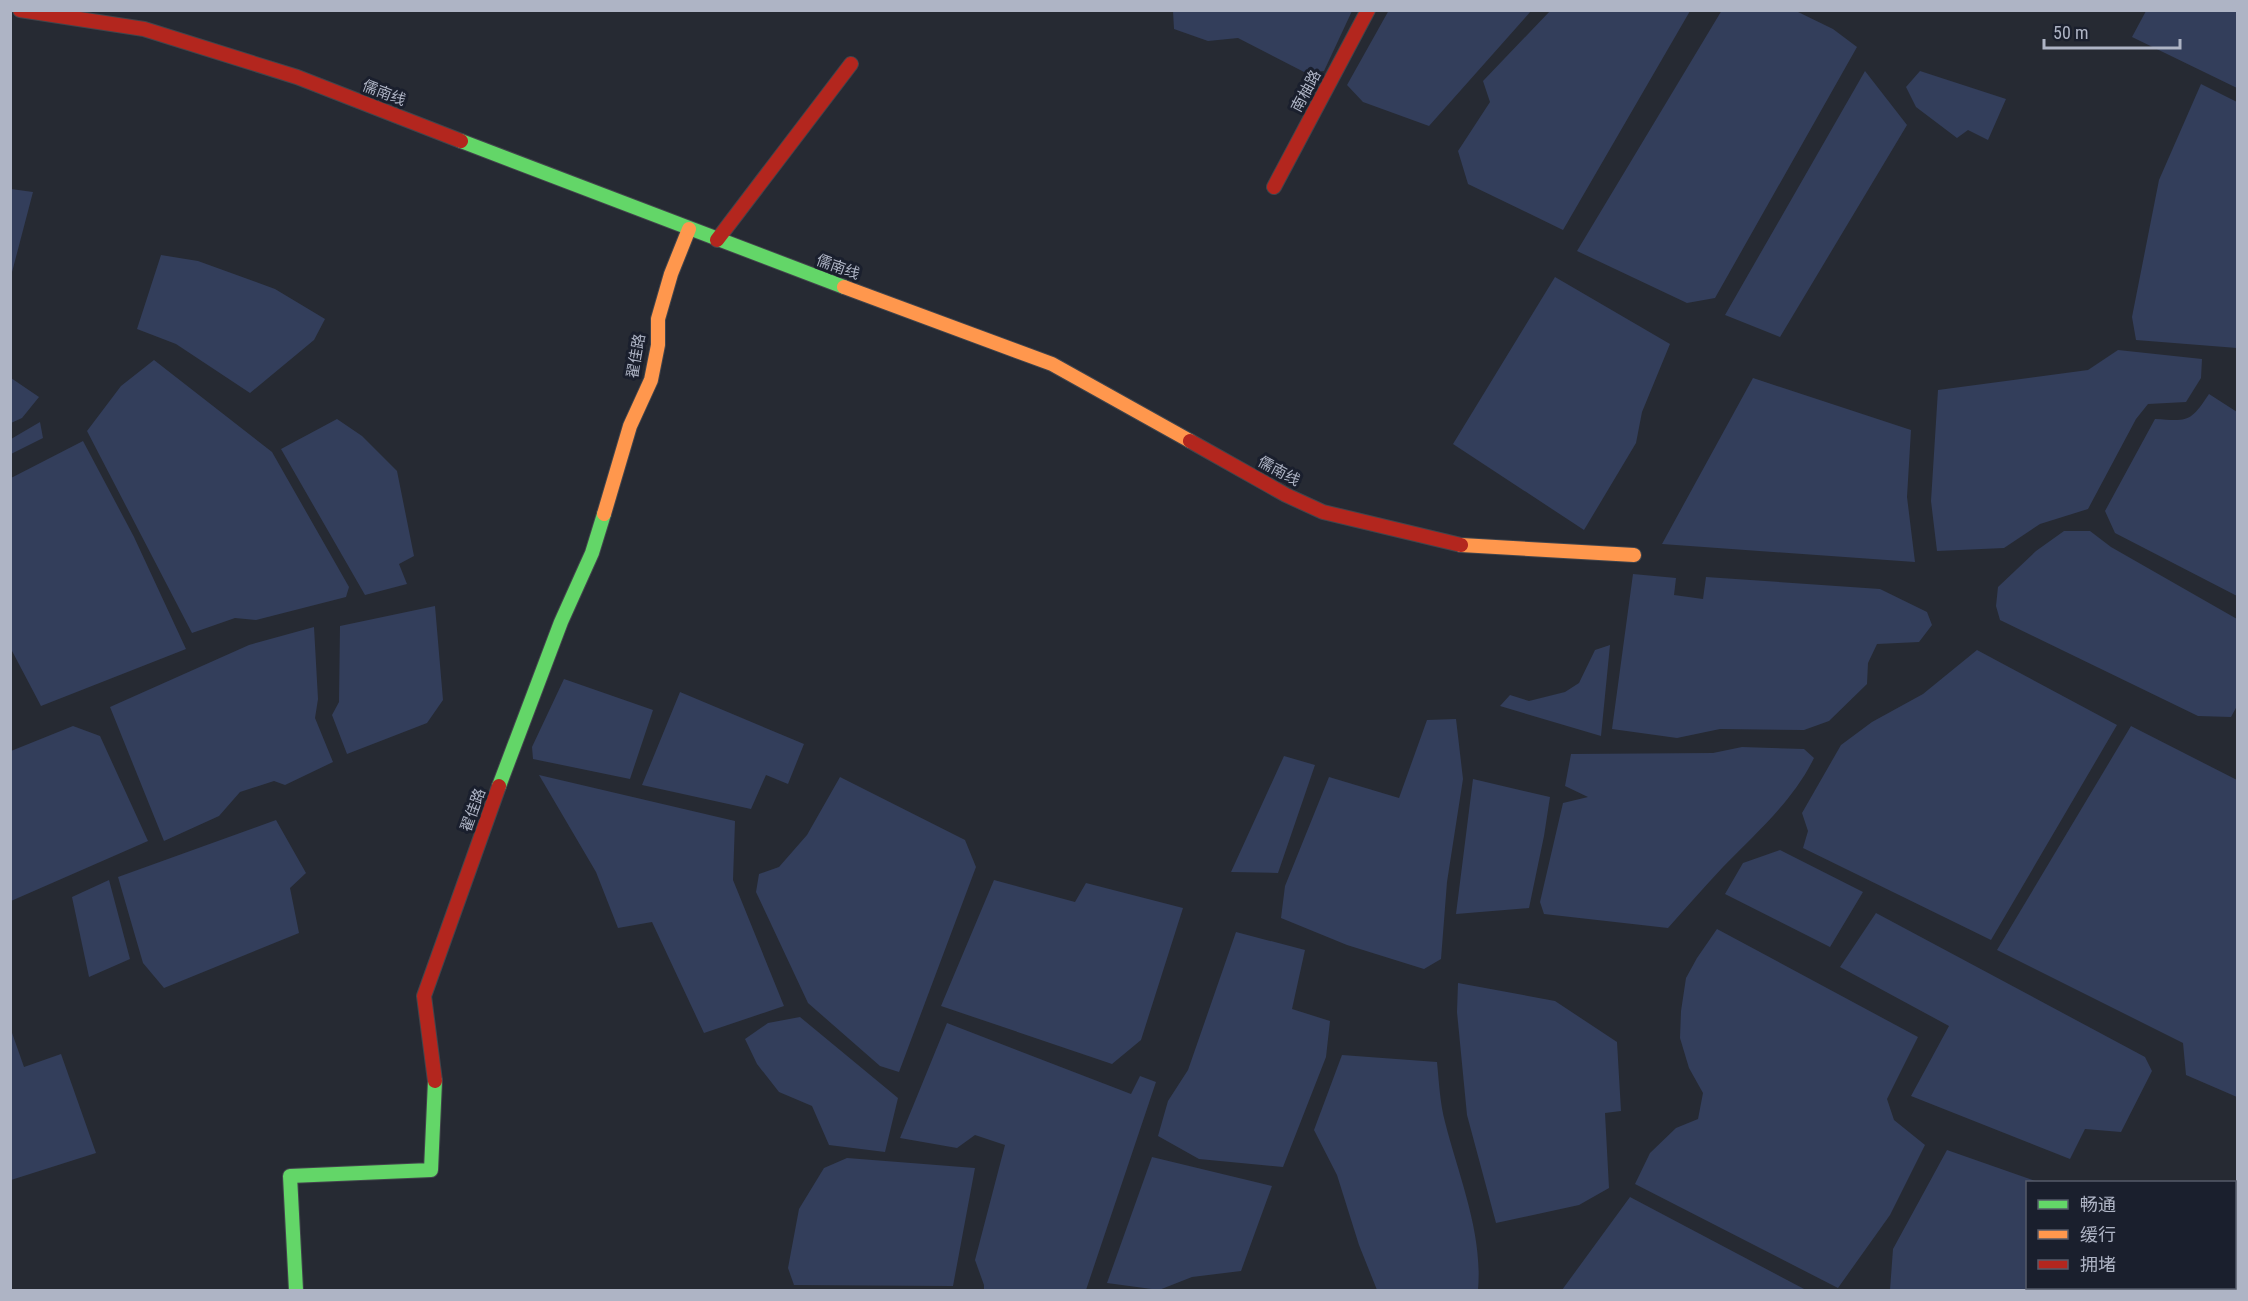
<svg xmlns="http://www.w3.org/2000/svg" width="2248" height="1301" font-family="'Roboto Condensed','Noto Sans SC',sans-serif">
	<style>
		.water { fill: #333e5b }
		.lines { fill: none; stroke-linecap: round; stroke-linejoin: round }
		.fast-casing { stroke: #42454c; stroke-width: 16 }
		.slow-casing { stroke: #42454c; stroke-width: 16 }
		.jam-casing { stroke: #42454c; stroke-width: 16 }
		.fast { stroke: #63d668; stroke-width: 14 }
		.slow { stroke: #ff974d; stroke-width: 14 }
		.jam { stroke: #b3261e; stroke-width: 14 }
		.labels { text-anchor: middle; stroke-width: 6; stroke-linejoin: round; paint-order: stroke }
		.street-label { font-size: 15px; fill: #aeb4c5; stroke: #1a1f2d }
	</style>
	<rect width="100%" height="100%" fill="#262a33"/>
	<path class="water" d="M 1389,10 L 1531,10 L 1531,11 L 1429,126 L 1363,102 L 1347,85 Z
		M 1722,10 L 1796,11 L 1833,29 L 1857,47 L 1715,298 L 1687,303 L 1577,251 Z
		M 1173,11 L 1173,10 L 1352,11 L 1324,71 L 1306,73 L 1238,38 L 1208,41 L 1174,29 Z
		M 1550,11 L 1690,11 L 1563,230 L 1468,184 L 1458,151 L 1490,102 L 1483,81 Z
		M 2146,11 L 2237,11 L 2237,88 L 2132,37 Z
		M 1865,71 L 1907,125 L 1780,337 L 1725,315 Z
		M 1920,71 L 2006,99 L 1988,140 L 1968,130 L 1957,138 L 1916,107 L 1906,87 Z
		M 2201,84 L 2237,102 L 2237,348 L 2136,340 L 2132,317 L 2159,180 Z
		M 11,189 L 33,192 L 11,276 L 10,189 Z
		M 161,255 L 198,261 L 275,289 L 325,319 L 314,340 L 250,393 L 176,344 L 137,329 Z
		M 1555,277 L 1670,344 L 1642,412 L 1636,443 L 1584,530 L 1453,444 Z
		M 2118,350 L 2202,359 L 2201,378 L 2186,402 L 2148,404 L 2136,419 L 2088,509 L 2040,524 L 2004,548 L 1937,551 L 1931,501 L 1938,390 L 2088,370 Z
		M 154,360 L 272,452 L 349,587 L 346,597 L 256,620 L 235,618 L 192,633 L 87,431 L 121,386 Z
		M 11,378 L 39,397 L 22,418 L 11,423 Z
		M 1753,378 L 1911,430 L 1907,497 L 1915,562 L 1662,544 Z
		M 2209,394 L 2237,412 L 2237,596 L 2115,533 L 2105,511 L 2155,419 C 2188,421 2190,423 2209,394 Z
		M 337,419 L 362,436 L 397,471 L 414,556 L 399,564 L 407,584 L 365,595 L 281,449 Z
		M 40,422 L 43,438 L 11,454 L 11,439 Z
		M 83,441 L 134,537 L 186,649 L 41,706 L 11,649 L 11,478 Z
		M 2064,531 L 2090,531 L 2111,547 L 2237,619 L 2237,706 L 2231,717 L 2198,716 L 2000,620 L 1996,606 L 1998,587 L 2036,551 Z
		M 1633,574 L 1676,578 L 1674,595 L 1703,599 L 1706,577 L 1880,589 L 1927,612 L 1932,625 L 1919,642 L 1877,644 L 1868,663 L 1867,684 L 1829,721 L 1804,730 L 1720,729 L 1677,738 L 1612,729 Z
		M 435,606 L 443,700 L 427,723 L 347,754 L 332,715 L 339,702 L 340,626 Z
		M 314,627 L 318,699 L 315,718 L 333,762 L 285,785 L 274,781 L 240,792 L 219,816 L 164,841 L 110,707 L 249,645 Z
		M 1610,645 L 1601,736 L 1500,706 L 1510,695 L 1529,701 L 1565,692 L 1579,683 L 1595,650 Z
		M 1977,650 L 2117,725 L 1991,940 L 1803,848 L 1808,831 L 1802,813 L 1841,745 L 1872,722 L 1923,694 Z
		M 564,679 L 653,710 L 630,779 L 533,759 L 532,747 Z
		M 680,692 L 804,744 L 788,784 L 766,775 L 751,809 L 642,785 Z
		M 1456,719 L 1463,779 L 1447,882 L 1441,959 L 1424,969 L 1347,945 L 1281,918 L 1285,886 L 1329,777 L 1399,798 L 1427,720 Z
		M 73,726 L 100,736 L 148,841 L 11,901 L 11,751 Z
		M 2131,726 L 2237,780 L 2237,1097 L 2186,1075 L 2183,1043 L 1997,950 Z
		M 1742,747 L 1804,749 L 1814,758 C 1793,801 1756,833 1723,867 C 1704,887 1686,908 1668,928 L 1544,914 L 1540,902 L 1563,803 L 1588,797 L 1565,786 L 1571,754 L 1713,753 Z
		M 1284,756 L 1315,765 L 1278,873 L 1231,872 Z
		M 539,775 L 735,821 L 733,880 L 784,1006 L 704,1033 L 652,922 L 618,928 L 596,872 Z
		M 840,777 L 965,840 L 976,867 L 899,1072 L 880,1066 L 808,1003 L 756,892 L 759,874 L 779,867 L 807,835 Z
		M 1473,779 L 1550,797 L 1544,836 L 1529,908 L 1456,914 Z
		M 276,820 L 306,873 L 290,888 L 299,933 L 164,988 L 143,963 L 118,877 Z
		M 1780,850 L 1863,892 L 1830,947 L 1725,894 L 1743,863 Z
		M 109,880 L 130,959 L 89,977 L 72,897 Z
		M 994,880 L 1075,902 L 1086,883 L 1183,908 L 1141,1040 L 1112,1064 L 941,1006 Z
		M 1876,913 L 2145,1057 L 2152,1071 L 2121,1132 L 2085,1129 L 2070,1159 L 1911,1096 L 1949,1026 L 1840,967 Z
		M 1717,929 L 1918,1037 L 1887,1099 L 1894,1120 L 1925,1145 L 1890,1215 L 1838,1288 L 1635,1184 L 1650,1153 L 1676,1128 L 1698,1119 L 1703,1093 L 1689,1068 L 1680,1038 L 1681,1011 L 1686,978 L 1697,958 Z
		M 1236,932 L 1305,950 L 1292,1009 L 1330,1021 L 1326,1057 L 1283,1167 L 1199,1159 L 1158,1136 L 1168,1101 L 1188,1070 Z
		M 1458,983 L 1555,1001 L 1617,1042 L 1621,1111 L 1605,1113 L 1609,1188 L 1579,1205 L 1496,1223 L 1467,1115 L 1457,1012 Z
		M 800,1017 L 898,1098 L 885,1152 L 829,1145 L 812,1106 L 779,1092 L 757,1064 L 745,1039 L 768,1023 Z
		M 947,1023 L 1131,1094 L 1140,1076 L 1156,1082 L 1086,1290 L 984,1290 L 984,1285 L 975,1260 L 1005,1145 L 975,1135 L 957,1148 L 900,1138 Z
		M 11,1030 L 24,1067 L 61,1054 L 96,1153 L 11,1180 Z
		M 1342,1055 L 1437,1062 C 1439,1082 1440,1103 1445,1122 C 1459,1177 1483,1233 1478,1290 L 1377,1290 L 1359,1245 L 1337,1175 L 1314,1130 Z
		M 1947,1150 L 2038,1182 L 2028,1182 L 2028,1288 L 2206,1288 L 2205,1290 L 1890,1290 L 1893,1249 Z
		M 1152,1157 L 1272,1186 L 1241,1271 L 1192,1277 L 1159,1290 L 1107,1283 Z
		M 847,1158 L 975,1168 L 953,1286 L 794,1285 L 788,1268 L 799,1209 L 824,1168 Z
		M 1630,1197 L 1806,1290 L 1562,1290 Z"/>
	<g class="lines">
		<defs>
			<path id="fast" d="M 461,141 L 844,287
				M 499,786 L 561,622 L 592,553 L 604,514
				M 296,1290 L 290,1176 L 431,1170 L 435,1081"/>
			<path id="slow" d="M 844,287 L 1052,364 L 1190,441
				M 604,514 L 630,426 L 651,380 L 658,345 L 658,319 L 671,274 L 689,229
				M 1461,545 L 1634,555"/>
			<path id="jam" d="M 20,10 L 144,29 L 297,77 L 461,141
				M 1274,187 L 1368,10
				M 717,240 L 851,64
				M 1190,441 L 1286,495 L 1323,512 L 1461,545
				M 435,1081 L 424,996 L 499,786"/>
		</defs>
		<use href="#fast" class="fast-casing"/>
		<use href="#slow" class="slow-casing"/>
		<use href="#jam" class="jam-casing"/>
		<use href="#fast" class="fast"/>
		<use href="#slow" class="slow"/>
		<use href="#jam" class="jam"/>
	</g>
	<g class="labels">
		<g class="street-label">
			<text transform="translate(1306 91) rotate(-62)" y="5">南柚路</text>
			<text transform="translate(384 93) rotate(21)" y="5">儒南线</text>
			<text transform="translate(838 267) rotate(20)" y="5">儒南线</text>
			<text transform="translate(636 356) rotate(-80)" y="5">翟佳路</text>
			<text transform="translate(1279 471) rotate(28)" y="5">儒南线</text>
			<text transform="translate(473 810) rotate(-70)" y="5">翟佳路</text>
		</g>
	</g>
	<rect width="2248" height="1301" fill="none" stroke="#aeb4c5" stroke-width="24"/>
	<rect x="2026" y="1181" width="210" height="108" fill="#1a1f2d" stroke="#555b6a" stroke-width="1.5"/>
	<rect x="2038" y="1200" width="30" height="9" fill="#63d668" stroke="#555b6a" stroke-width="1.5"/>
	<text x="2080" y="1211" font-size="18" fill="#aeb4c5">畅通</text>
	<rect x="2038" y="1230" width="30" height="9" fill="#ff974d" stroke="#555b6a" stroke-width="1.5"/>
	<text x="2080" y="1241" font-size="18" fill="#aeb4c5">缓行</text>
	<rect x="2038" y="1260" width="30" height="9" fill="#b3261e" stroke="#555b6a" stroke-width="1.5"/>
	<text x="2080" y="1271" font-size="18" fill="#aeb4c5">拥堵</text>
	<path d="M2044 39v9h136v-9" fill="none" stroke="#aeb4c5" stroke-width="3"/>
	<text x="2053" y="39" font-size="18" fill="#aeb4c5" stroke="#1a1f2d" stroke-width="4.5" paint-order="stroke">50 m</text>
</svg>
